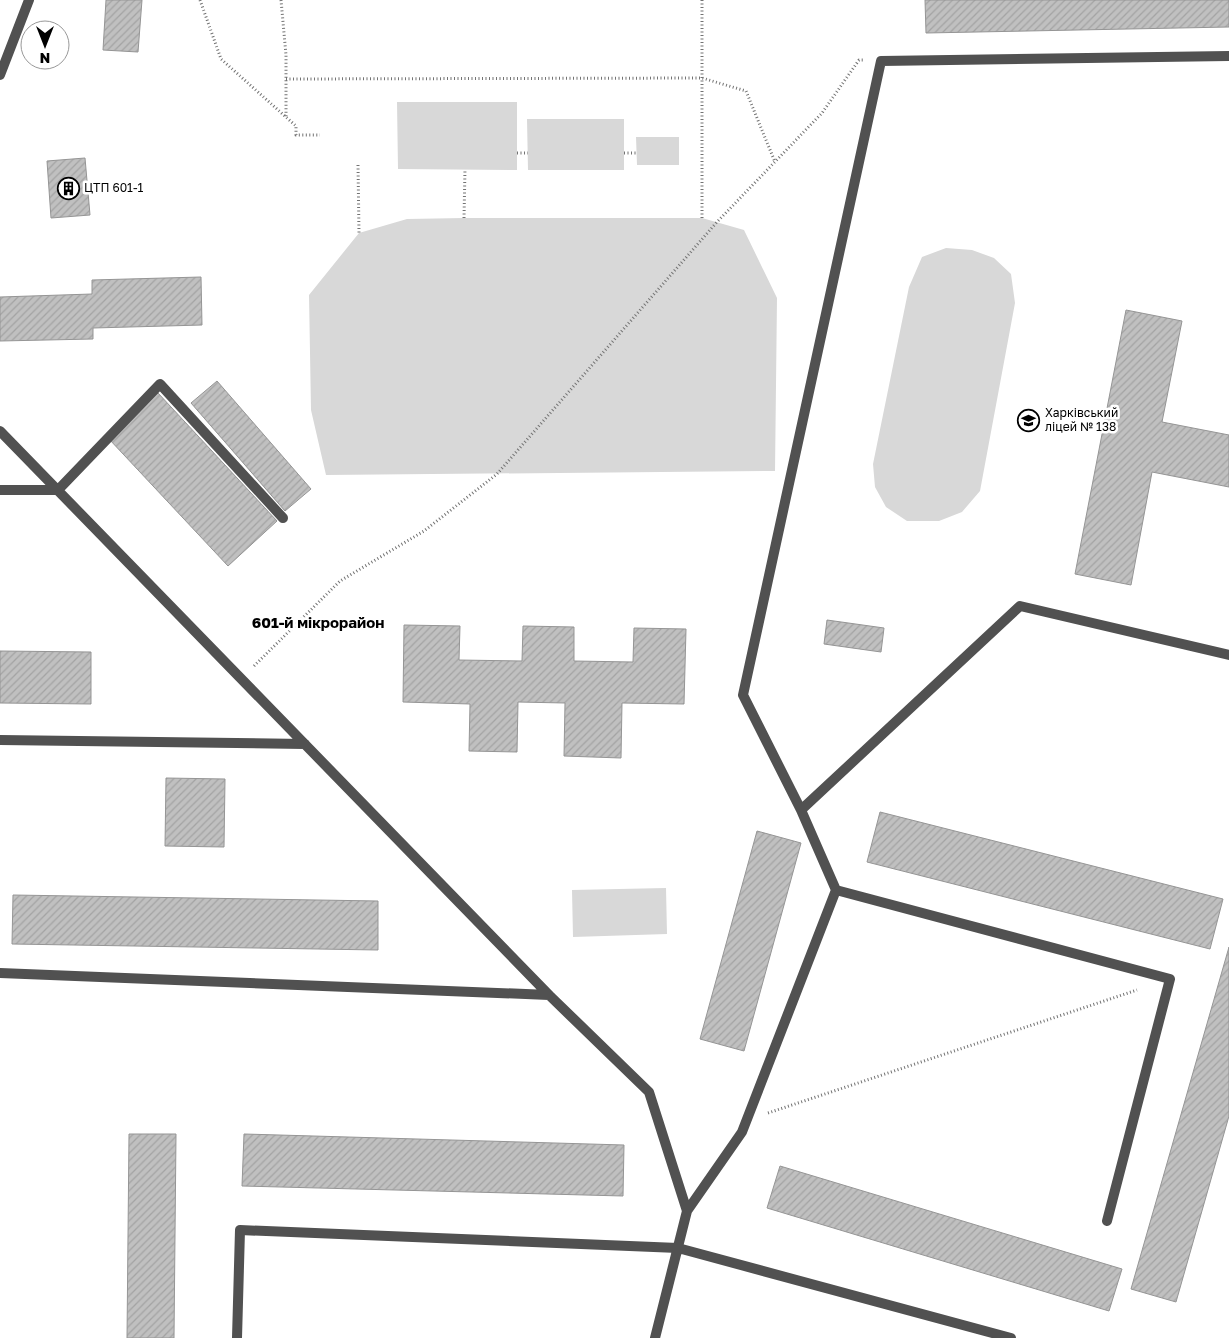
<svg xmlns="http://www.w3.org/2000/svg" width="1229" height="1338" font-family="'Golos Text',sans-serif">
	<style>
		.pitch { fill: #d8d8d8 }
		.building { fill: url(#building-hatch); stroke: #959595 }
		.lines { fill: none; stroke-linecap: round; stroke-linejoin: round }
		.path { stroke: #737373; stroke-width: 3; stroke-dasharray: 1 2.5; stroke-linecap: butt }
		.service { stroke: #515151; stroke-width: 10 }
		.labels { text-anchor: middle; stroke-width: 5; stroke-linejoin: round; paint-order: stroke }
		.poi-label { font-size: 12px; fill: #000; stroke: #fff; text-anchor: start }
		.quarter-label { font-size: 15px; font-weight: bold; fill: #000; stroke: #fff }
	</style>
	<defs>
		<pattern id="building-hatch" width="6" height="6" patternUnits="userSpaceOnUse" patternTransform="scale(1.25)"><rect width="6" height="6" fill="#c0c0c0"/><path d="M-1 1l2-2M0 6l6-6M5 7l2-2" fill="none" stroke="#a3a3a3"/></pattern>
	</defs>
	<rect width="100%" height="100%" fill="#fff"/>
	<path class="pitch" d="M 397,102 L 517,102 L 517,170 L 398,169 Z
		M 527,119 L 624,119 L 624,170 L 528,170 Z
		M 636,137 L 679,137 L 679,165 L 637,165 Z
		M 464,218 L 702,218 L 744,230 L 777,298 L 775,471 L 326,475 L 311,410 L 309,295 L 359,233 L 407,219 Z
		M 946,248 L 972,250 L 994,258 L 1011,274 L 1015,303 L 980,491 L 962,512 L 939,521 L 907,521 L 886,507 L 875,487 L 873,464 L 909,287 L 922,257 Z
		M 666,888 L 667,934 L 573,937 L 572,890 Z"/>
	<path class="building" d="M 106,0 L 142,0 L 138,52 L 103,50 Z
		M 925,0 L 1229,0 L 1229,27 L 926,33 Z
		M 85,158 L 90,215 L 51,218 L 47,161 Z
		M 201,277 L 202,325 L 93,328 L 93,339 L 0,341 L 0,297 L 92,294 L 92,280 Z
		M 1126,310 L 1182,321 L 1162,422 L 1229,435 L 1229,487 L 1152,472 L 1131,585 L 1075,574 Z
		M 217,381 L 311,489 L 285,511 L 191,403 Z
		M 158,393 L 277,521 L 228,566 L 109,439 Z
		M 827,620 L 884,628 L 881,652 L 824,644 Z
		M 404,625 L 460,626 L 459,660 L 522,661 L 523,626 L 574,627 L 574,661 L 633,662 L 634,628 L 686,629 L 684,704 L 622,703 L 621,758 L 564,756 L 565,703 L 518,702 L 517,752 L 469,751 L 470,704 L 403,702 Z
		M 0,651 L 91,652 L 91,704 L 0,703 Z
		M 166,778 L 225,779 L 224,847 L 165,846 Z
		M 880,812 L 1223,899 L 1210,949 L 867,862 Z
		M 757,831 L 801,843 L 744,1051 L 700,1039 Z
		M 13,895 L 378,901 L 378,950 L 12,944 Z
		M 1229,947 L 1229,1116 L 1176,1302 L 1131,1289 Z
		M 129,1134 L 176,1134 L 174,1338 L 127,1338 Z
		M 244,1134 L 624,1145 L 623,1196 L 242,1186 Z
		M 780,1166 L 1122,1269 L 1109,1311 L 767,1208 Z"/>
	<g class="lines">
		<path class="path" d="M 200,0 L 221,59 L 296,126 L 296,135 L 320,135
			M 281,0 L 286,55 L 286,117
			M 702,0 L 702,218
			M 286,79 L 702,78 L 746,91 L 775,162
			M 517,153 L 528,153
			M 624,153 L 637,153
			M 358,165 L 359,233
			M 464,218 L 465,169
			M 254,666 L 340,581 L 424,531 L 497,474 L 717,222 L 822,113 L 859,60 L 863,60
			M 768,1113 L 1137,990"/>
		<path class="service" d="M 0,75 L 29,0
			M 0,431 L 549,995 L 649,1092 L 687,1211 L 655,1338
			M 0,490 L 58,490 L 160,384 L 283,518
			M 0,740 L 305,744
			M 801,810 L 1020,606 L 1229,655
			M 836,890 L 1170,979 L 1107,1221
			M 0,973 L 549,995
			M 687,1211 L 742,1132 L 836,890 L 801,810 L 743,695 L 881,61 L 1229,56
			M 237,1338 L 240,1230 L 678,1248 L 1011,1338"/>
	</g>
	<defs>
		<symbol id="building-ring" viewBox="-11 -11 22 22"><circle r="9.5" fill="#fff" stroke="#000" stroke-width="1.5"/><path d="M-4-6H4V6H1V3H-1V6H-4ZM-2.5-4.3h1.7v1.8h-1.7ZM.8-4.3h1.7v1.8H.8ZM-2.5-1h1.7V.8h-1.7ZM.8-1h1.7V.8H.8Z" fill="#000"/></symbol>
		<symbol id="school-ring" viewBox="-11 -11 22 22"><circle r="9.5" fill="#fff" stroke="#000" stroke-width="1.5"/><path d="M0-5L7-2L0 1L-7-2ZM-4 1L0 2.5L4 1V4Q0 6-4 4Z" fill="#000"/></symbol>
	</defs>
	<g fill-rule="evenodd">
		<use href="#building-ring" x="56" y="176" width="25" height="25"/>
		<use href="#school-ring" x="1016" y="408" width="25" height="25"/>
	</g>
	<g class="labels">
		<g class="poi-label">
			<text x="84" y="192">ЦТП 601-1</text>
			<text x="1045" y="417">Харківський<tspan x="1045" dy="14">ліцей № 138</tspan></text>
		</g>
		<g class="quarter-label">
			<text x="318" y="628">601-й мікрорайон</text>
		</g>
	</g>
	<g transform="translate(45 45) rotate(180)"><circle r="24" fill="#ffffff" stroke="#999999"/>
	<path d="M0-4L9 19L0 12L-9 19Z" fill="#000000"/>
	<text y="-8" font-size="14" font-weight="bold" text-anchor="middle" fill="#000000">N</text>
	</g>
</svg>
